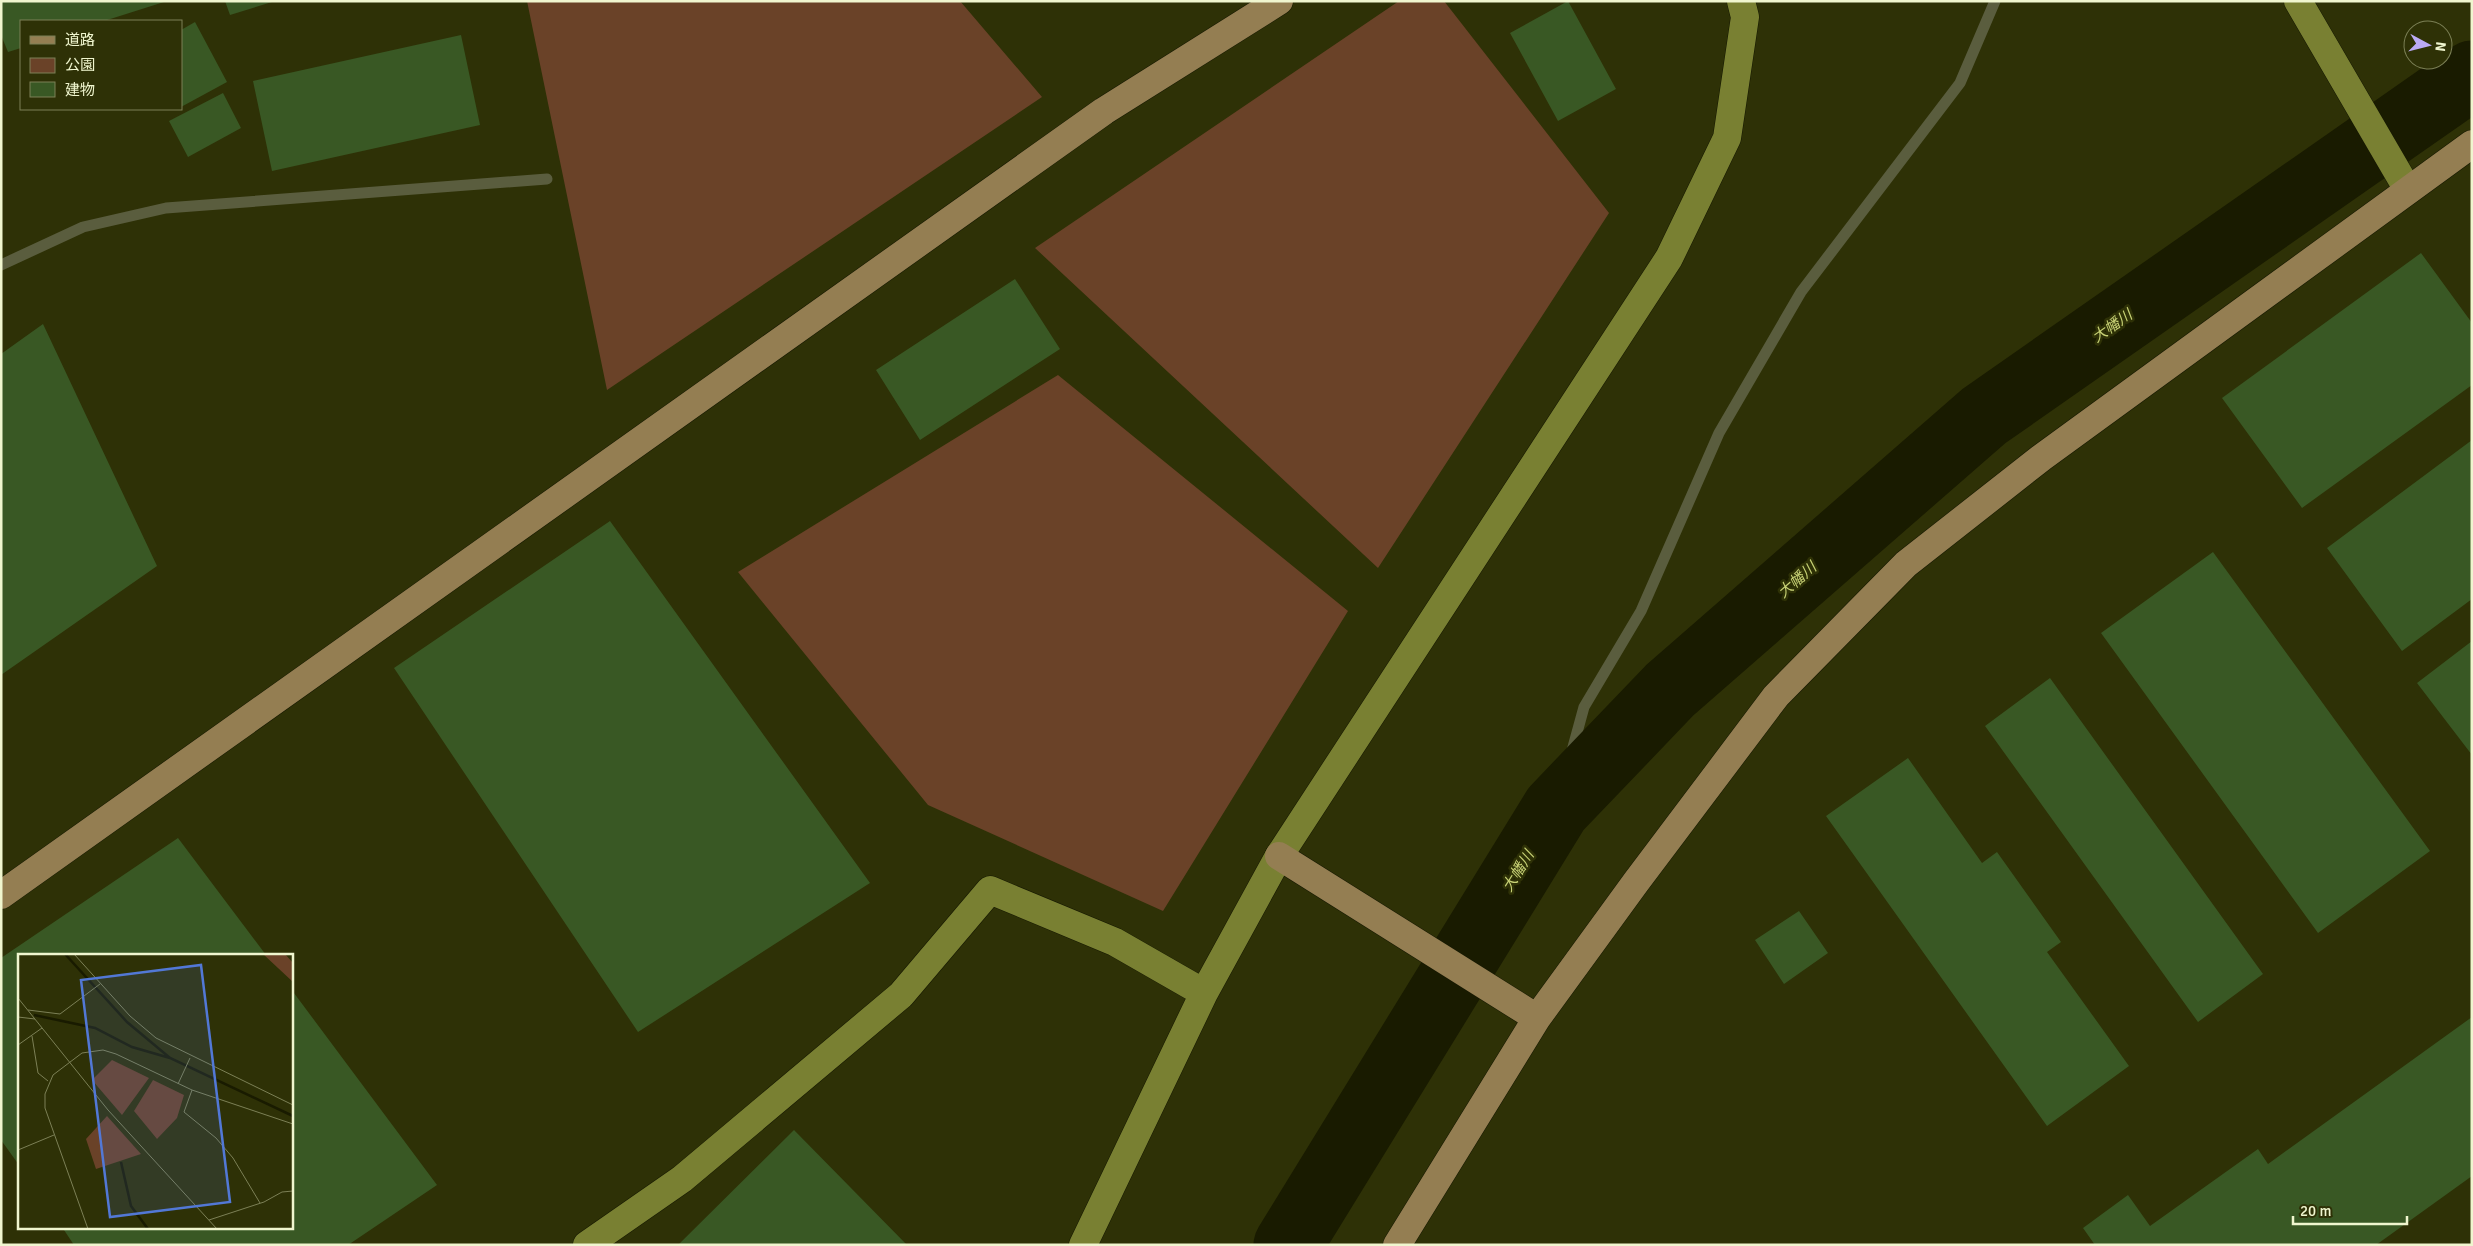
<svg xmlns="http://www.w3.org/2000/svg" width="2473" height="1246" font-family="Signika,'Noto Sans JP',sans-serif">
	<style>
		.green { fill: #6a4228 }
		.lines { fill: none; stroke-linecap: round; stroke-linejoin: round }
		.stream { stroke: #5a5d3e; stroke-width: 11 }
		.river { stroke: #191b00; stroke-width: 69 }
		.building { fill: #395824 }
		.street-casing { stroke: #161802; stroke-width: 29 }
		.secondary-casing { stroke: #161802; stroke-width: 29 }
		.street { stroke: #798032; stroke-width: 28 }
		.secondary { stroke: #947e52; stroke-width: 28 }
		.labels { text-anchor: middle; stroke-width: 5; stroke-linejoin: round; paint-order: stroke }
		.water-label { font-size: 15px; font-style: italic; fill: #c7d175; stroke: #2e3106 }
		.inset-river { fill: none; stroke: #191b00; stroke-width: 2.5 }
		.inset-road { fill: none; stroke: #7c8056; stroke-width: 1 }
		.view { fill: #5278d6; fill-opacity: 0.15; stroke: #5278d6; stroke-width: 2.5 }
		.inset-edge { fill: none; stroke: #f0f6cf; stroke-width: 2.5 }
	</style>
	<rect width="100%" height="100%" fill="#2e3106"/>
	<path class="green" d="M 527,1 L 960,1 L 1042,97 L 607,390 Z
		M 1399,1 L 1444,1 L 1609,213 L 1378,568 L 1035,248 Z
		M 1058,375 L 1348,611 L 1163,911 L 928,805 L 738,572 Z"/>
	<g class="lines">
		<path class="stream" d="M 1,265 L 83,227 L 166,208 L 547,179
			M 1556,809 L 1584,707 L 1641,611 L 1719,433 L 1801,292 L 1960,83 L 1995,1"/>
		<path class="river" d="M 1288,1245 L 1556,809 L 1670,690 L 1984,416 L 2472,75"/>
	</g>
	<path class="building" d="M 1,1 L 164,1 L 164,2 L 104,21 L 21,21 L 21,48 L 8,52 L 1,35 Z
		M 225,1 L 272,1 L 272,2 L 230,15 Z
		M 1568,1 L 1616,89 L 1558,121 L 1510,33 Z
		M 195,22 L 227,82 L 181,107 L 181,30 Z
		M 461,35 L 480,125 L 272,171 L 253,81 Z
		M 223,93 L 241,128 L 188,157 L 169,121 Z
		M 2421,253 L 2472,323 L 2472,385 L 2302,508 L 2222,398 Z
		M 1015,279 L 1060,349 L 920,440 L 876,370 Z
		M 43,324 L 157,566 L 1,675 L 1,354 Z
		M 2472,440 L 2472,599 L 2402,651 L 2327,548 Z
		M 610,521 L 870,883 L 638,1032 L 394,668 Z
		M 2213,552 L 2430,851 L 2318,933 L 2101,633 Z
		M 2472,641 L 2472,755 L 2417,683 Z
		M 2050,678 L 2263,974 L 2198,1022 L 1985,726 Z
		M 1908,758 L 1982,863 L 1997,852 L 2061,942 L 2047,952 L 2129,1066 L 2047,1126 L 1826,816 Z
		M 178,838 L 266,955 L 19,955 L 19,1165 L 1,1140 L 1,958 Z
		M 1799,911 L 1828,953 L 1784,984 L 1755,940 Z
		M 291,989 L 437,1185 L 348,1245 L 74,1245 L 62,1227 L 291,1227 Z
		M 2472,1017 L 2472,1176 L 2376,1245 L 2095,1245 L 2083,1228 L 2128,1195 L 2150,1226 L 2258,1149 L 2268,1164 Z
		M 794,1130 L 907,1245 L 678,1245 Z"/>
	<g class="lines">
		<defs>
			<path id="street" d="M 2298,1 L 2408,190
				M 587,1245 L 682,1179 L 901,995 L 990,890 L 1115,942 L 1204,993
				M 1083,1245 L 1204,993 L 1279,856 L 1669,258 L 1727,138 L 1745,17 L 1741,1"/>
			<path id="secondary" d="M 1279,856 L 1537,1018
				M 1,895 L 1104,111 L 1279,1
				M 1397,1245 L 1537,1018 L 1636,882 L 1776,696 L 1906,564 L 2041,458 L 2472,144"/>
		</defs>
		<use href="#street" class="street-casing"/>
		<use href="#secondary" class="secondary-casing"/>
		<use href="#street" class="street"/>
		<use href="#secondary" class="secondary"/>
	</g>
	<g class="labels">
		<g class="water-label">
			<text transform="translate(2112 326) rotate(-35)" y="5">大幡川</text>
			<text transform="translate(1797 580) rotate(-41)" y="5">大幡川</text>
			<text transform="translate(1518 871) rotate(-58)" y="5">大幡川</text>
		</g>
	</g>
	<g transform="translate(18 954)">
		<rect width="275" height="275" fill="#2e3106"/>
		<path d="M 245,0 L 267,0 L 275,9 L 275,28 ZM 94,106 L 131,124 L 104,161 L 74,126 ZM 135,126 L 166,141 L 159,164 L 139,185 L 116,157 ZM 89,162 L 123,200 L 78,215 L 68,185 Z" fill="#6a4228"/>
		<path class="inset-river" d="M 47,0 L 109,68 L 152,104 L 275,162M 16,61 L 77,74 L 114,93 L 152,104M 103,208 L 113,252 L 130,275"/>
		<path class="inset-road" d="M 56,0 L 112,62 L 138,84 L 275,151M 0,44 L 90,156 L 199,275M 10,56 L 42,60 L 82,30M 0,63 L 17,65M 14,82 L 20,119 L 30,127M 0,91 L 24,74M 160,130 L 172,104M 174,136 L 166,158 L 198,184 L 215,204 L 242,249M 0,196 L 36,181M 191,266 L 246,248 L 264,238 L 275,237M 70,275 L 27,154 L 27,140 L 35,121 L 64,99 L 85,96 L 98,100 L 174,136 L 275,170"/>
		<path class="view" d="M 183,11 L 212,248 L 92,263 L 63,26 Z"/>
		<rect width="275" height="275" class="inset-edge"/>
	</g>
	<rect width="2473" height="1246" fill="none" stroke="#f0f6cf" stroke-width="5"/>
	<rect x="20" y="20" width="162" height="90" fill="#2e3106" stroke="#7c8056"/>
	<rect x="30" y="36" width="25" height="8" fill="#947e52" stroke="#7c8056"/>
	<text x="65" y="45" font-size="15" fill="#f0f6cf">道路</text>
	<rect x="30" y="58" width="25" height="15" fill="#6a4228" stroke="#7c8056"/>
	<text x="65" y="70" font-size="15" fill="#f0f6cf">公園</text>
	<rect x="30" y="82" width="25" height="15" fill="#395824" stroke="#7c8056"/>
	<text x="65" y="95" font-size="15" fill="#f0f6cf">建物</text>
	<g transform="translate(2428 45) rotate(97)"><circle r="24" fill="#2e3106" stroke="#7c8056"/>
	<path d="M0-4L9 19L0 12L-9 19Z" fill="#bbaaf6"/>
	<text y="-8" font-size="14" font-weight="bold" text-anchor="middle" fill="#f0f6cf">N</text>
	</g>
	<path d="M2293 1216v8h114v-8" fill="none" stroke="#f0f6cf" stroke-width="2.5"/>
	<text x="2300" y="1216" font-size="15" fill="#f0f6cf" stroke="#2e3106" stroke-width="4" paint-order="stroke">20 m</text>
</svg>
